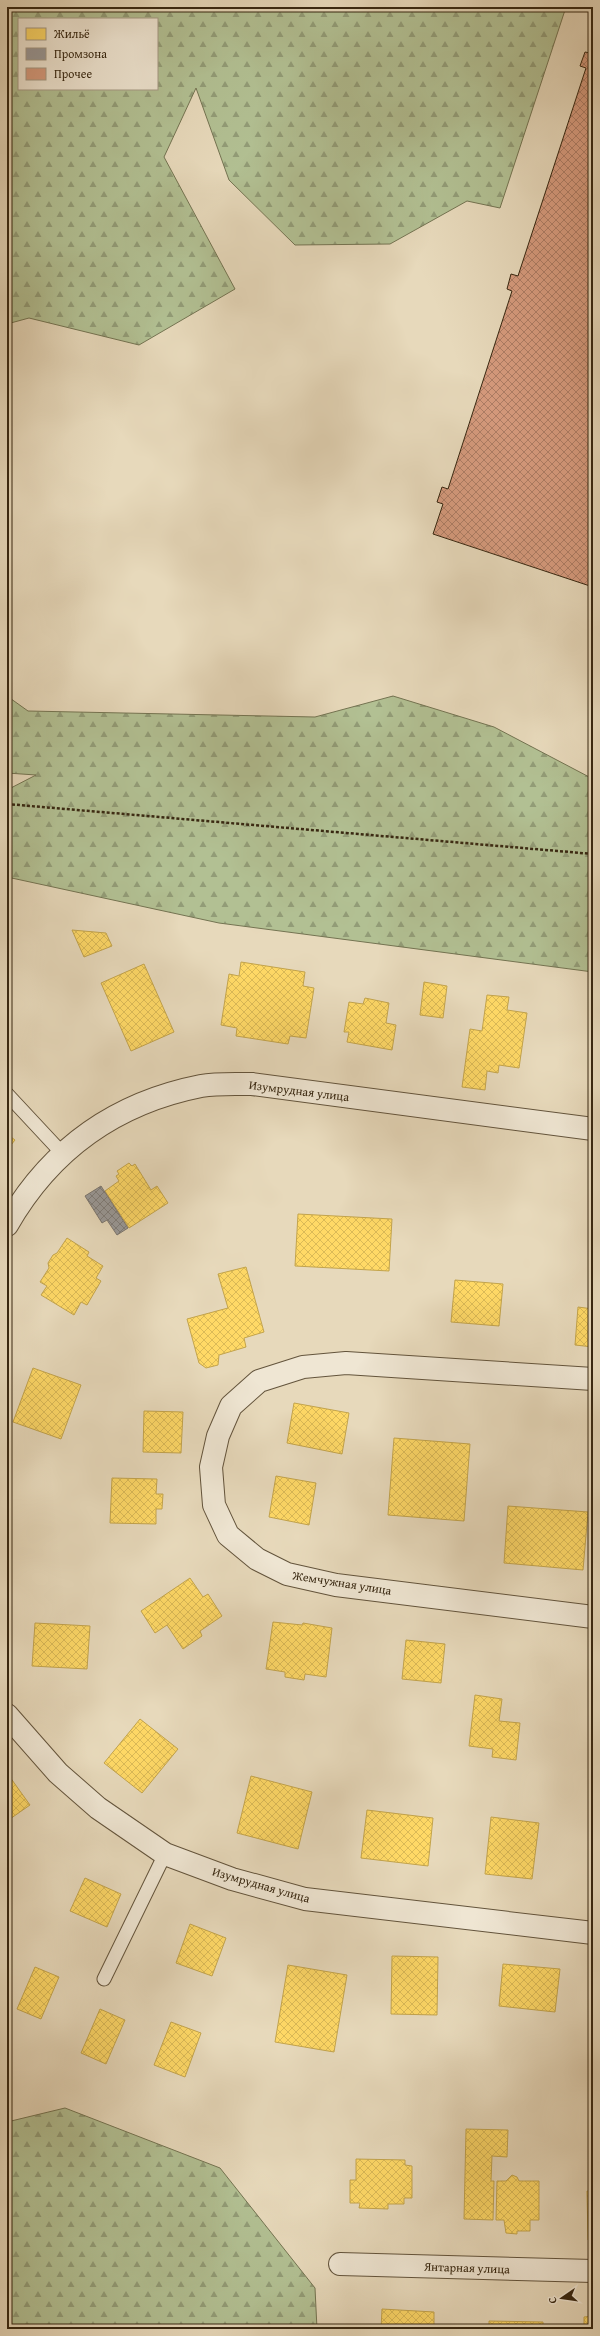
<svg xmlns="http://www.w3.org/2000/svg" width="600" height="2336" font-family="'Gentium Book Plus',serif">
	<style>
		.forest { fill: url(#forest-firs); stroke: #747452; fill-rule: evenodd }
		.homes { fill: url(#homes-cross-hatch); stroke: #c3a44c }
		.industry { fill: url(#industry-cross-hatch); stroke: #7c7770 }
		.building { fill: url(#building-cross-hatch); stroke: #372711 }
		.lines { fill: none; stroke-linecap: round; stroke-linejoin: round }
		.service-casing { stroke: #63543c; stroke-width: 15 }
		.minor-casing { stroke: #63543c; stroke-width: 24 }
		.path { stroke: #372711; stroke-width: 2.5; stroke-dasharray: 3 2; stroke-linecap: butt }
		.service { stroke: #efe6d3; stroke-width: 13 }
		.minor { stroke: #efe6d3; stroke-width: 22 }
		.labels { text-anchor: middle; stroke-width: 4; stroke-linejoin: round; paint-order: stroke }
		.street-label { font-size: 12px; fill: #372711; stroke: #efe6d3 }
	</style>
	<defs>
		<pattern id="forest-firs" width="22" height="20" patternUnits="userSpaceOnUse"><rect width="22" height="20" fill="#b2c093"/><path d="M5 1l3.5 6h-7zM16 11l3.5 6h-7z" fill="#929c77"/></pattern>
		<pattern id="homes-cross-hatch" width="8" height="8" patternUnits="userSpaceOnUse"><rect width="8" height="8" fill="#ffd966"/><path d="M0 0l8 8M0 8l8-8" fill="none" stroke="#dbba57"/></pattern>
		<pattern id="industry-cross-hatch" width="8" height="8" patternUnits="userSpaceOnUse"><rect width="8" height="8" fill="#999"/><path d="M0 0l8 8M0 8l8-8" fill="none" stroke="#7e7d7b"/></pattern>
		<pattern id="building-cross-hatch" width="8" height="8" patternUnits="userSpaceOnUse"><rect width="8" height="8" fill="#d69b7e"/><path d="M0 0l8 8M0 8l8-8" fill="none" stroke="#ae7e66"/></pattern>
	</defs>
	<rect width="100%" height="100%" fill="#e7d9bb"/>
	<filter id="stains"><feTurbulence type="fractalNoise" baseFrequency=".005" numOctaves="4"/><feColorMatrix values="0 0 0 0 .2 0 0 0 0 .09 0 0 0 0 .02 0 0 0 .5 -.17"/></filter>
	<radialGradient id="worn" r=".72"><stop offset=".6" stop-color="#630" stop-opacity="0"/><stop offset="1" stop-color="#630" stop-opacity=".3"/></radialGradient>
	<path class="forest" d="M 7,7 L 566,7 L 500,208 L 467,201 L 390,244 L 295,245 L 229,180 L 196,88 L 164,157 L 235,289 L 139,345 L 29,318 L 7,324 ZM 19,19 L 157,19 L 157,89 L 19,89 Z
		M 7,696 L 28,711 L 315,717 L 393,696 L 494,727 L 593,779 L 593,972 L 219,923 L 7,877 L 7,790 L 36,775 L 7,773 Z
		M 65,2108 L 220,2168 L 315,2288 L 317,2329 L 7,2329 L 7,2122 Z"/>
	<path class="homes" d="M 72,930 L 106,933 L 112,946 L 84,957 Z
		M 241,962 L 305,972 L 303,986 L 314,988 L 306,1038 L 290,1036 L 288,1044 L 236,1036 L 237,1028 L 221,1025 L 229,974 L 239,976 Z
		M 144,964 L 174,1032 L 131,1051 L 101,983 Z
		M 424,982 L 447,986 L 443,1018 L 420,1015 Z
		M 487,995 L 509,997 L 507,1010 L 527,1013 L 519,1068 L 499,1065 L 498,1073 L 487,1071 L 485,1090 L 462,1087 L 470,1029 L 482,1031 Z
		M 365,998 L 389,1003 L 386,1023 L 396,1025 L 392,1050 L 347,1042 L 349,1032 L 344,1032 L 349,1002 L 363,1004 Z
		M 593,1056 L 593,1088 L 591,1088 Z
		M 7,1134 L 15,1140 L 7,1150 Z
		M 129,1163 L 132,1166 L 135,1164 L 151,1190 L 157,1186 L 168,1203 L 129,1228 L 105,1191 L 119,1181 L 116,1176 L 119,1174 L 117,1171 Z
		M 298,1214 L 392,1219 L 389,1271 L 295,1266 Z
		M 67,1238 L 89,1252 L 87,1256 L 103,1266 L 96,1278 L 101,1281 L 87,1305 L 81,1302 L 74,1315 L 41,1295 L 47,1286 L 40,1282 L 49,1268 L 48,1263 L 53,1255 L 57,1253 Z
		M 246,1267 L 264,1332 L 244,1338 L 246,1347 L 219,1355 L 218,1365 L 206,1368 L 199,1363 L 187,1319 L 228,1308 L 218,1274 Z
		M 455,1280 L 503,1284 L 499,1326 L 451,1322 Z
		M 578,1307 L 593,1309 L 593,1347 L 575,1345 Z
		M 33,1368 L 81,1385 L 61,1439 L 13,1422 Z
		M 294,1403 L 349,1413 L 342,1454 L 287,1443 Z
		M 144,1411 L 183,1412 L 181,1453 L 143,1452 Z
		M 394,1438 L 470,1444 L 464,1521 L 388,1515 Z
		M 276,1476 L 316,1483 L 309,1525 L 269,1517 Z
		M 112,1478 L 157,1479 L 156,1494 L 163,1494 L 162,1509 L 156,1509 L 156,1524 L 110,1523 Z
		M 508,1506 L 588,1512 L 583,1570 L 504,1563 Z
		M 190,1578 L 203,1597 L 208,1594 L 222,1616 L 200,1631 L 202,1636 L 183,1649 L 167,1625 L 155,1633 L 141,1611 Z
		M 273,1622 L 302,1625 L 303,1623 L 332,1628 L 326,1677 L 305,1674 L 304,1680 L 285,1677 L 285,1672 L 266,1669 Z
		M 35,1623 L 90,1626 L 87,1669 L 32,1666 Z
		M 406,1640 L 445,1644 L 441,1683 L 402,1679 Z
		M 475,1695 L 502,1699 L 499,1721 L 520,1723 L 516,1760 L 492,1757 L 493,1749 L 469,1746 Z
		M 140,1719 L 178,1749 L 142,1793 L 104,1763 Z
		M 7,1773 L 30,1805 L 7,1821 Z
		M 251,1776 L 312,1792 L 298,1849 L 237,1833 Z
		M 367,1810 L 433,1818 L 428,1866 L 361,1858 Z
		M 491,1817 L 539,1823 L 532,1879 L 485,1874 Z
		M 85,1878 L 121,1894 L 107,1927 L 70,1911 Z
		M 190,1924 L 226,1938 L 212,1976 L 176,1963 Z
		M 392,1956 L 438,1957 L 437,2015 L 391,2014 Z
		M 503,1964 L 560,1969 L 555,2012 L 499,2006 Z
		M 288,1965 L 347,1975 L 334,2052 L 275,2042 Z
		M 35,1967 L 59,1977 L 41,2019 L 17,2009 Z
		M 100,2009 L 125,2020 L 106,2064 L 81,2053 Z
		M 171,2022 L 201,2033 L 185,2077 L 154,2065 Z
		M 466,2129 L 508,2130 L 507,2157 L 492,2156 L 491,2181 L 494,2181 L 493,2220 L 464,2219 Z
		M 356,2159 L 405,2160 L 405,2165 L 412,2166 L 412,2198 L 404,2198 L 404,2204 L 388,2204 L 388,2209 L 359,2208 L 360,2203 L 350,2203 L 350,2180 L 356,2180 Z
		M 512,2175 L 517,2177 L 519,2181 L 539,2181 L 539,2220 L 530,2220 L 530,2231 L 517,2231 L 517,2234 L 506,2233 L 504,2220 L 496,2220 L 497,2181 L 506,2181 Z
		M 587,2191 L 593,2191 L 593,2240 L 588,2240 Z
		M 382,2309 L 434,2312 L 434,2329 L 381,2329 Z
		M 593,2316 L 593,2329 L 584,2329 L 584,2317 Z
		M 489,2321 L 543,2322 L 543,2329 L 489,2329 Z"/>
	<path class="industry" d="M 101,1186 L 128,1228 L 117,1235 L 107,1220 L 102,1223 L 85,1196 Z"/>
	<path class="building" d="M 593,45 L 593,587 L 433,534 L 443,504 L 437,502 L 442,487 L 448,489 L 512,291 L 507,289 L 511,274 L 518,276 L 586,68 L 580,66 L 585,52 L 590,53 Z"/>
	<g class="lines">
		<defs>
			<path id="service" d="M 7,1094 L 62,1153
				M 104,1979 L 165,1854"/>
			<path id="minor" d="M 7,1225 C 50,1150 115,1103 201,1086 C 217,1083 236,1084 252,1084 L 593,1129
				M 593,1379 L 346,1363 L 303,1367 L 259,1381 L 231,1406 L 218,1436 L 211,1467 L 214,1505 L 228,1535 L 257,1559 L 287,1574 L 336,1585 L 593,1617
				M 7,1715 L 58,1773 L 98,1808 L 165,1854 L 232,1879 L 305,1899 L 593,1933
				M 340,2264 L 593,2271"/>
		</defs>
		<use href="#service" class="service-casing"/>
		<use href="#minor" class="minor-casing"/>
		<path class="path" d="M 7,804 L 593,854"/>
		<use href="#service" class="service"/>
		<use href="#minor" class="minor"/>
	</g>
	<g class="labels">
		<g class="street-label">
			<text transform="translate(299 1091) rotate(7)" y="4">Изумрудная улица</text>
			<text transform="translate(342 1583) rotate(9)" y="4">Жемчужная улица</text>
			<text transform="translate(261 1885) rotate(16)" y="4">Изумрудная улица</text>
			<text transform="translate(467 2268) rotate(2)" y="4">Янтарная улица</text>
		</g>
	</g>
	<rect width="600" height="2336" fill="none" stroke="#e7d9bb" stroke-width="24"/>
	<rect x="8" y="8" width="584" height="2320" fill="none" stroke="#372711" stroke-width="2"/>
	<rect x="12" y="12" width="576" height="2312" fill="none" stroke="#372711"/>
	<rect x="18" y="18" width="140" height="72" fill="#efe6d3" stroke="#a59a85"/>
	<rect x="26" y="28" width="20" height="12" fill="#ffd966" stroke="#a59a85"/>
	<text x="54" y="38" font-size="12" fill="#372711">Жильё</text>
	<rect x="26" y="48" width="20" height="12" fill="#999999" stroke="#a59a85"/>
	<text x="54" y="58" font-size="12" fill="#372711">Промзона</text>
	<rect x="26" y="68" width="20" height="12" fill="#d69b7e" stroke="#a59a85"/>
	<text x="54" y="78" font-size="12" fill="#372711">Прочее</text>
	<g transform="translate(562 2298) rotate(257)" stroke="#efe6d3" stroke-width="3" paint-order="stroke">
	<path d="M0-3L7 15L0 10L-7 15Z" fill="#372711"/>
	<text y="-6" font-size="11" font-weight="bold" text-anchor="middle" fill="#372711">С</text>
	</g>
	<rect width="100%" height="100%" filter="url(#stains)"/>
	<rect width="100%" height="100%" fill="url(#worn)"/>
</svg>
